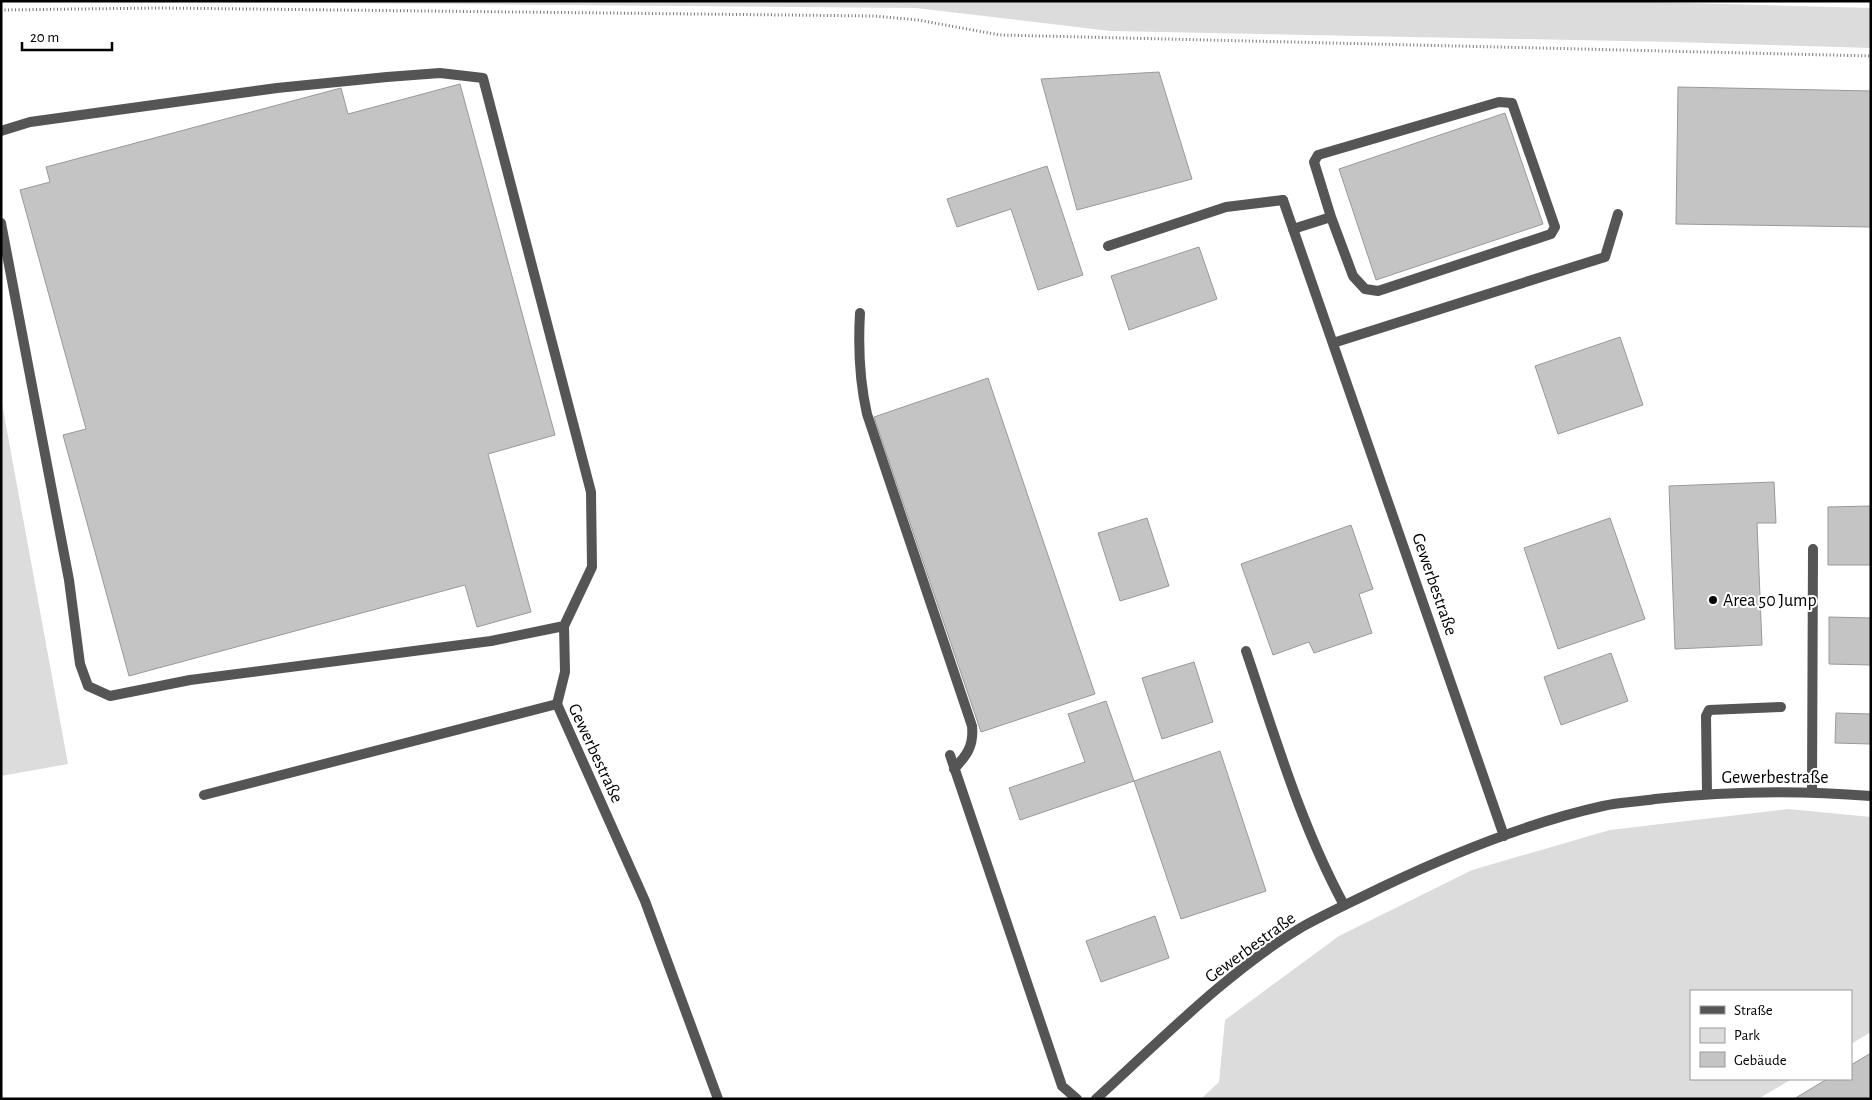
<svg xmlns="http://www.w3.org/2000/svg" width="1872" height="1100" font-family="'Alegreya Sans',sans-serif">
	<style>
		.green { fill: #dcdcdc }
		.building { fill: #c4c4c4; stroke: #999 }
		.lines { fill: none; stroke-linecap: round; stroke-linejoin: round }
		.path { stroke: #777; stroke-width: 3; stroke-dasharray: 1 2.5; stroke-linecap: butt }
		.lane { stroke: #555; stroke-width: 10 }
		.street { stroke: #555; stroke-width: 10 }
		.poi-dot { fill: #000; stroke: #fff; stroke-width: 2 }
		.labels { text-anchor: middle; stroke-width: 4; stroke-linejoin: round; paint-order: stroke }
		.street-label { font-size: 18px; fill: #000; stroke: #fff }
		.poi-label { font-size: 18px; fill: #000; stroke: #fff; text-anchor: start }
	</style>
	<rect width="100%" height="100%" fill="#fff"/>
	<path class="green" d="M 90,1 L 1613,1 L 1871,8 L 1871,48 L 1673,42 L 1110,31 L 916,8 Z
		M 1,398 L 68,764 L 1,776 Z
		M 1788,809 L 1871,817 L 1871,1032 L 1851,1044 L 1851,991 L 1691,991 L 1691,1079 L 1792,1079 L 1758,1099 L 1201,1099 L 1219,1082 L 1225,1020 L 1339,936 L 1472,870 L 1610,830 Z"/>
	<path class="building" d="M 1159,72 L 1192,179 L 1077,210 L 1041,79 Z
		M 460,84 L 555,435 L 488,454 L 531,612 L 477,627 L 465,585 L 129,676 L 63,435 L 86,429 L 20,190 L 50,182 L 46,167 L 341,88 L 348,114 Z
		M 1678,87 L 1871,91 L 1871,227 L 1676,224 Z
		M 1505,113 L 1543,224 L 1376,280 L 1339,169 Z
		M 1047,166 L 1083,275 L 1038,290 L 1011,209 L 957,227 L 947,199 Z
		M 1199,247 L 1217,299 L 1129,330 L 1111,276 Z
		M 1620,337 L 1643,405 L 1558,434 L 1535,366 Z
		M 988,378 L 1095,694 L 981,732 L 874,417 Z
		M 1774,482 L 1776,523 L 1757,523 L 1762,645 L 1675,649 L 1669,486 Z
		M 1871,506 L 1871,565 L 1828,565 L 1828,507 Z
		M 1147,518 L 1169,586 L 1120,601 L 1098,533 Z
		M 1610,518 L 1645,619 L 1558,649 L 1524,548 Z
		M 1351,525 L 1373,589 L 1359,594 L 1372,633 L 1314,653 L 1309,642 L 1273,655 L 1241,564 Z
		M 1829,617 L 1871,618 L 1871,665 L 1829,664 Z
		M 1611,653 L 1628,701 L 1561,725 L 1544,677 Z
		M 1194,662 L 1213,722 L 1162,739 L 1142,678 Z
		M 1106,701 L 1134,781 L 1020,820 L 1009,788 L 1085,762 L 1068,714 Z
		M 1836,713 L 1871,714 L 1871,744 L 1835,743 Z
		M 1220,751 L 1266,891 L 1181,919 L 1134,781 Z
		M 1155,916 L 1169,958 L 1101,982 L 1086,941 Z
		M 1871,1053 L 1871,1099 L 1794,1099 L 1827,1079 L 1851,1079 L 1851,1065 Z"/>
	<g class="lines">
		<path class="path" d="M 1,10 L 158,8 L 874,16 L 918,20 L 1000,35 L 1871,56"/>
		<path class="lane" d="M 1,131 L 30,122 L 277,88 L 387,77 L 440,73 L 483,78 L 591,492 L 592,567 L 564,626 L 565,672 L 557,704
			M 1,223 L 69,580 L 80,664 L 88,686 L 110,696 L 190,680 L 491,641 L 564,626
			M 1293,229 L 1331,217 L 1314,162 L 1318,155 L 1499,102 L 1512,103 L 1555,227 L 1551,234 L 1378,291 L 1365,289 L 1353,276 L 1331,217
			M 1108,246 L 1226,207 L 1283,200
			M 860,313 C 858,348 859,379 867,414 L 972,726 C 974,746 967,755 954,769
			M 1246,651 C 1275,736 1301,826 1344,905
			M 950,755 L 1062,1086 L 1077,1099
			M 1812,791 L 1813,549
			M 1707,793 L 1706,716 L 1709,710 L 1781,707"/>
		<path class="street" d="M 1283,200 L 1504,836
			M 1333,343 L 1605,257 L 1618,214
			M 204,795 L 557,704 L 645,901 L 718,1099
			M 1096,1099 C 1159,1042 1229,970 1302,927 C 1327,913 1354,901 1380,888 C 1451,854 1526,823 1603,806 C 1620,802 1638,802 1655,799 C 1727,791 1798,790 1871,796"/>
	</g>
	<circle class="poi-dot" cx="1713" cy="600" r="5"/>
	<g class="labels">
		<g class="street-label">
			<text transform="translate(1435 584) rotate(71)" y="6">Gewerbestraße</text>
			<text transform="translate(596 753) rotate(65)" y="6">Gewerbestraße</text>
			<text x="1775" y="783">Gewerbestraße</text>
			<text transform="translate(1250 947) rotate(-36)" y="6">Gewerbestraße</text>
		</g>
		<g class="poi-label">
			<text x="1723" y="606">Area 50 Jump</text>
		</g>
	</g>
	<rect width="1872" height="1100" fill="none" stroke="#000000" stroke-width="5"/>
	<rect x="1690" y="990" width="162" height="90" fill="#ffffff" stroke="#999999"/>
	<rect x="1700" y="1006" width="25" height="8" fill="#555555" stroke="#999999"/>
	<text x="1734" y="1015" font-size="15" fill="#000000">Straße</text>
	<rect x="1700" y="1028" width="25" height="15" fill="#dcdcdc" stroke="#999999"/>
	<text x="1734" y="1040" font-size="15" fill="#000000">Park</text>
	<rect x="1700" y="1052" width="25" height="15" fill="#c4c4c4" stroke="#999999"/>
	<text x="1734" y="1065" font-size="15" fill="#000000">Gebäude</text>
	<path d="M22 42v8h90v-8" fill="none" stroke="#000000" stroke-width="2.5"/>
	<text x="30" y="42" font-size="15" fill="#000000" stroke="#ffffff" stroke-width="4" paint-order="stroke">20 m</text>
</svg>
